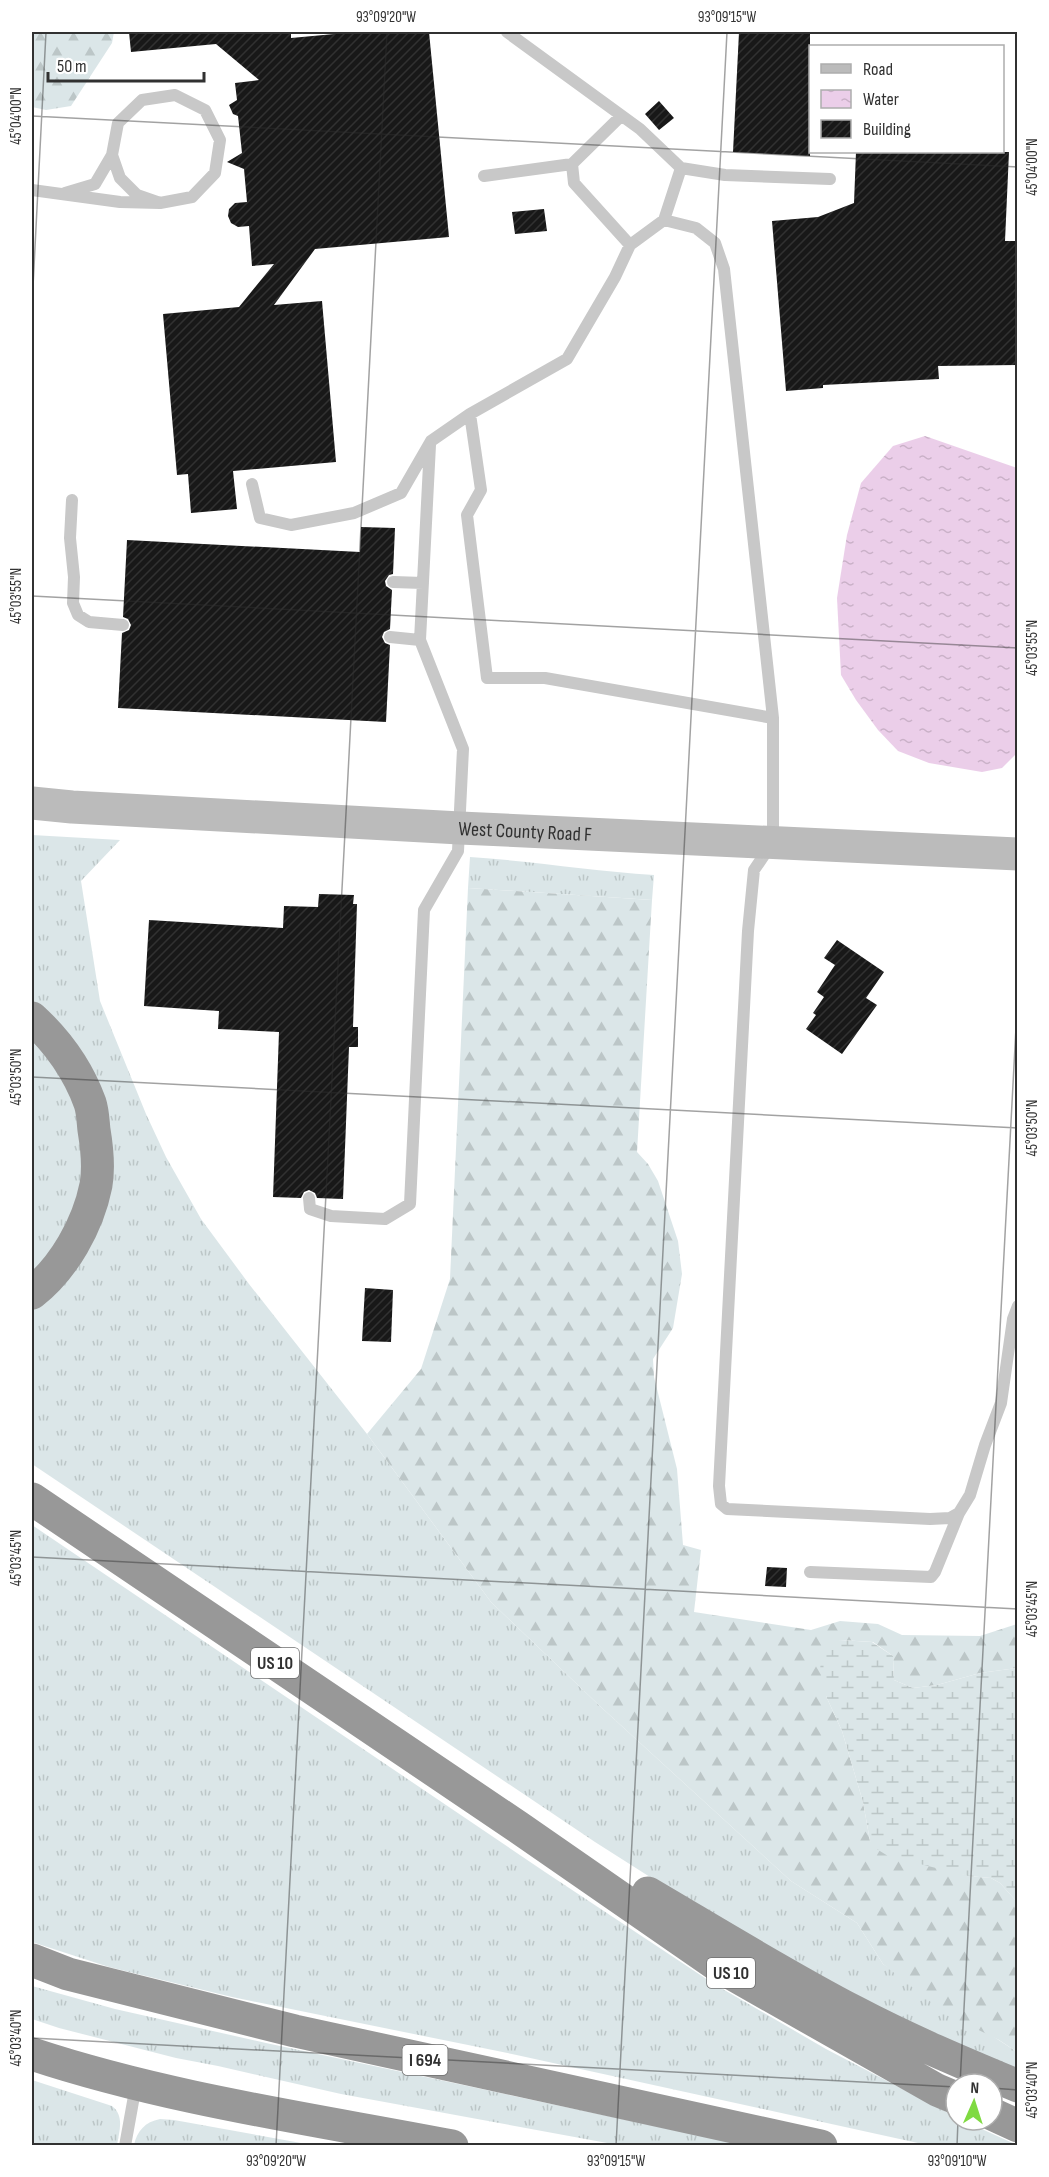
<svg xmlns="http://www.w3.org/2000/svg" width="1049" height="2177" font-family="'Sofia Sans Condensed',sans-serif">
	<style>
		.grass { fill: url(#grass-tufts) }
		.forest { fill: url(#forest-firs) }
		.wetland { fill: url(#wetland-marsh) }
		.water { fill: url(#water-ripples) }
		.building { fill: url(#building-hatch) }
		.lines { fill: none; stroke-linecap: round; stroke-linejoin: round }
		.lane { stroke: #c8c8c8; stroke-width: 12 }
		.secondary { stroke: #bbb; stroke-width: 33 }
		.highway { stroke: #989898; stroke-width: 33 }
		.ticks { fill: none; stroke: #313131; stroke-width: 1.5; stroke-opacity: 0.45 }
		.labels { text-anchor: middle; stroke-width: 6; stroke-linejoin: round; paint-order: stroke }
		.shield { fill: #fff; stroke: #6f6f6f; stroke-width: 1.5 }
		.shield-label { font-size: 18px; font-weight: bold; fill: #313131 }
		.street-label { font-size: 20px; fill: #313131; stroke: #fff }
		.neatline { fill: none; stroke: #313131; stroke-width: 2 }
		.ticks-label { font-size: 15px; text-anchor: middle; fill: #313131 }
	</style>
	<defs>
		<pattern id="grass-tufts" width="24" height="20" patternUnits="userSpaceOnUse" patternTransform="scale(1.5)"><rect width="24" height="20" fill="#dbe6e8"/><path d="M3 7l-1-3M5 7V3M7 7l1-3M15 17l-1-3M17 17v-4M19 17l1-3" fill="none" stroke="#bcc6c7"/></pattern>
		<pattern id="forest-firs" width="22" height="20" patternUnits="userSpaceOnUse" patternTransform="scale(1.5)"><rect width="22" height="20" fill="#dbe6e8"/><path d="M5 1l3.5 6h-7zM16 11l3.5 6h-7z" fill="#bcc6c7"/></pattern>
		<pattern id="wetland-marsh" width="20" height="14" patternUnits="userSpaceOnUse" patternTransform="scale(1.5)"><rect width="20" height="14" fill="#dbe6e8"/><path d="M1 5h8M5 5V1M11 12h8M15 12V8" fill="none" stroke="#bcc6c7"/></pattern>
		<pattern id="water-ripples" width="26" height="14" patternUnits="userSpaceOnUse" patternTransform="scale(1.5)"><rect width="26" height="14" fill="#ebcee9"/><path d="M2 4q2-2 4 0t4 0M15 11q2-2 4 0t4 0" fill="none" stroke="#cab1c8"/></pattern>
		<pattern id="building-hatch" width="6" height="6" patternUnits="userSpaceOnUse" patternTransform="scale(1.5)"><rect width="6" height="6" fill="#181818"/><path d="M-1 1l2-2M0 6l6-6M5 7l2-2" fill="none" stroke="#313131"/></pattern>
	</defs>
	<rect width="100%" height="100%" fill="#fff"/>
	<path class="grass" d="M 32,835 L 120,840 L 81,881 L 100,1001 L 146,1114 L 166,1157 L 201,1219 L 249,1284 L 367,1434 L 491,1602 L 602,1708 L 791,1881 L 857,1923 L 883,1964 L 1017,2052 L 1017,2079 L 971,2059 L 694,1905 L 595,1842 L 32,1464 L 32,1305 L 106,1163 L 32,1005 Z
		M 470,857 C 531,861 592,871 654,875 L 652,900 L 468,888 Z
		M 32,1033 L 56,1060 L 83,1126 L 84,1171 L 66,1234 L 32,1277 Z
		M 32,1525 L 545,1872 L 714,1984 L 826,2049 L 956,2117 L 956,2120 L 962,2120 L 1017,2145 L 927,2145 L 512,2054 L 232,1997 L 109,1967 L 32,1942 Z
		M 32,1986 L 115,2009 L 266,2043 L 744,2145 L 618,2145 L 341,2094 L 218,2066 L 176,2058 L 59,2028 L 32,2019 Z
		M 32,2080 L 112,2106 C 125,2116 119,2132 117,2145 L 32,2145 Z
		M 160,2119 L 174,2120 L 312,2145 L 134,2145 C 137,2131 145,2122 160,2119 Z"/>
	<path class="forest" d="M 32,32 L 114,32 L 112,43 L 71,106 L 46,110 L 32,107 Z
		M 468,888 L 652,900 L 637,1152 L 648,1164 L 658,1181 L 678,1241 L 682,1274 L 673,1328 L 653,1359 L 654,1377 L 677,1469 L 683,1545 L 701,1550 L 694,1612 L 811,1630 L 840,1621 L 878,1624 L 902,1635 L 980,1636 L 1017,1624 L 1017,1668 L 980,1673 L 937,1685 L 913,1688 L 894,1680 L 893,1656 L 873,1642 L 840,1640 L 826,1696 L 842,1731 L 863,1802 L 870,1841 L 968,1876 L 991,1878 L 1000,1883 L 1017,1902 L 1017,2052 L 999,2040 L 946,2014 L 883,1964 L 857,1923 L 791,1881 L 602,1708 L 491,1602 L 367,1434 L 421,1369 L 450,1279 Z"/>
	<path class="wetland" d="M 840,1640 L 872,1642 L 893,1656 L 894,1680 L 913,1688 L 937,1685 L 980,1673 L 1017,1668 L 1017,1902 L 1000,1883 L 991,1878 L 968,1876 L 888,1856 L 875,1848 L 870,1841 L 863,1802 L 842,1731 L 826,1696 L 820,1669 L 823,1649 Z"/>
	<path class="water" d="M 925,436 L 1017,468 L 1017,753 L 1002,768 L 982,772 L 929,763 L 898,751 L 878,730 L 856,700 L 841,675 L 837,598 L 847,535 L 861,483 L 893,446 Z"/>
	<path class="building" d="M 129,32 L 291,32 L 291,38 L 356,32 L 429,32 L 449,237 L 315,249 L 274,305 L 322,301 L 336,462 L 233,471 L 237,509 L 191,513 L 188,474 L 177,475 L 163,314 L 239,307 L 274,264 L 252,266 L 249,226 L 238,227 L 231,223 L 228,216 L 229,209 L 235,203 L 247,202 L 244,169 L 227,162 L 242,153 L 238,116 L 233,114 L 229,105 L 237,100 L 235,83 L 259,80 L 216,44 L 131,52 Z
		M 739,32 L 810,32 L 810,156 L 733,152 Z
		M 659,101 L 674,118 L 659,130 L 645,114 Z
		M 856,152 L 1009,152 L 1005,241 L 1017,241 L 1017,365 L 938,366 L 939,379 L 823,385 L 823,388 L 786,391 L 772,221 L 818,217 L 854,203 Z
		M 544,209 L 547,231 L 515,234 L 512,212 Z
		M 361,527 L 395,528 L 393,574 L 389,575 L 385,581 L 386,586 L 392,590 L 390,629 L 384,632 L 382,637 L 385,643 L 390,645 L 386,722 L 118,708 L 122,633 L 129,630 L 131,625 L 128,619 L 123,617 L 127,540 L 360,552 Z
		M 319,894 L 354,895 L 353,904 L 357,904 L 353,1027 L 358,1027 L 358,1047 L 349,1047 L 343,1199 L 317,1198 L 315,1193 L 309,1190 L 304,1192 L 301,1198 L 273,1197 L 279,1032 L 218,1029 L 219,1011 L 144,1006 L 149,920 L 283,928 L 284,906 L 318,907 Z
		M 837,940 L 884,972 L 866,998 L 877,1005 L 842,1054 L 806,1029 L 816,1015 L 813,1013 L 824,997 L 817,992 L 835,965 L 824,958 Z
		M 365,1288 L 393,1290 L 391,1342 L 362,1341 Z
		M 767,1567 L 787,1568 L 786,1587 L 765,1586 Z"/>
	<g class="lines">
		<path class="lane" d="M 507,32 L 640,129 L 681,168 L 664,220
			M 572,164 L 574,183 L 630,245
			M 681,168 L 725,175 L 830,179
			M 484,176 L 572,164 L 621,116
			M 32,190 L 120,202 L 160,203 L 192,197 L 215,173 L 220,140 L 205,110 L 175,95 L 142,100 L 118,123 L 112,155 L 120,178 L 137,195 L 160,203
			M 65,193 L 95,184 L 112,155
			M 470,414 L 481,490 L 467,515 L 487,678 L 545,678 L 773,718
			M 252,484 L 260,518 L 291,525 L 354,513 L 401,493 L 431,441 L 470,414 L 567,359 L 615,277 L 630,245 L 664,220 L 696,228 L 715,243 L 724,269 L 773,718 L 773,842 L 754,870 L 748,931 L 719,1486 L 721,1504 L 727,1509 L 930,1519 L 950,1518 L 959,1513 L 970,1495 L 985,1445 L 1001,1403 L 1013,1319 L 1018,1306
			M 72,500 L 70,538 L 74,577 L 73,603 L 78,615 L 89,622 L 123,625
			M 393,582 L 423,583
			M 390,637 L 420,640
			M 309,1198 L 310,1209 L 331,1216 L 385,1219 L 410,1204 L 424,910 L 458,851 L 463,749 L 420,640 L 430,445
			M 810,1572 L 931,1577 L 935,1572 L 959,1513
			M 125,2146 L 136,2085"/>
		<path class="secondary" id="s1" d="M 32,803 L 72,807 L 460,828 L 1018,854"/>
		<path class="highway" d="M 32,1018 C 58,1042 78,1070 90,1103 C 93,1112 93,1122 94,1130 C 97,1148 99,1168 96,1185 C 88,1225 64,1268 32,1293
			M 32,1499 L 518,1827 L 720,1967 L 937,2090 L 956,2098
			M 648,1893 C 716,1933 784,1975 855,2012 C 908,2040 963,2063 1018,2086
			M 32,1960 L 68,1974 L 295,2031 L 821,2146
			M 32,2054 C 168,2099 312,2119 452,2146
			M 992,2114 L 1018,2126"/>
	</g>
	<path class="ticks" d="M 32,116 L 1018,167M 32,306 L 46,32M 32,596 L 1018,648M 32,1077 L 1018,1128M 32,1557 L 1018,1609M 32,2038 L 956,2087M 960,2084 L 1018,990M 992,2088 L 1018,2090M 276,2146 L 387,32M 616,2146 L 727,32M 957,2146 L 958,2120"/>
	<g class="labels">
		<g class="shield">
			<rect x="251" y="1648" width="48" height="30" rx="4.5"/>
			<rect x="707" y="1958" width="48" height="30" rx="4.5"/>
			<rect x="402.5" y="2045" width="45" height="30" rx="4.5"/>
		</g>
		<g class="shield-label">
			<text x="275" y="1669">US 10</text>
			<text x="731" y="1979">US 10</text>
			<text x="425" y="2066">I 694</text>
		</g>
		<g class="street-label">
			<text dy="7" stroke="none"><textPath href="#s1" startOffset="494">West County Road F</textPath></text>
		</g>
	</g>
	<rect width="1049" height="2177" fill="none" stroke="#ffffff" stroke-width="66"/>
	<rect x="809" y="45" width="195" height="108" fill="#ffffff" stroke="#adadad" stroke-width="1.5"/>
	<rect x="821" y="64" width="30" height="9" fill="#bbbbbb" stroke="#adadad" stroke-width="1.5"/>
	<text x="863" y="75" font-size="18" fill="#313131">Road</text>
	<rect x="821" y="90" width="30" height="18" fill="url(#water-ripples)" stroke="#adadad" stroke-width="1.5"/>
	<text x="863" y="105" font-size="18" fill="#313131">Water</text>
	<rect x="821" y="120" width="30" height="18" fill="url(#building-hatch)" stroke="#adadad" stroke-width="1.5"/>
	<text x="863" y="135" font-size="18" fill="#313131">Building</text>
	<g transform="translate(974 2102) rotate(3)"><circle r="28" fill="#ffffff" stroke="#adadad" stroke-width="1.5"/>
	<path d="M0-4.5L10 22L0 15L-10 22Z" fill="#7fda41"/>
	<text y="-9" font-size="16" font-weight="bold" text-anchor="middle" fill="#313131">N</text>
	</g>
	<path d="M48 72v9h156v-9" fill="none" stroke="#313131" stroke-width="3"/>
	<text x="57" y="72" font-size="18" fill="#313131" stroke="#ffffff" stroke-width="4.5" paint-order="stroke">50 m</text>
	<rect x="33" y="33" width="983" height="2111" class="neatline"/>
	<g class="ticks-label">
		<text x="386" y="22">93°09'20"W</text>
		<text x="727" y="22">93°09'15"W</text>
		<text transform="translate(16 116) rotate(-90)" y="5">45°04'00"N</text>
		<text transform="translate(1032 167) rotate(-90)" y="5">45°04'00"N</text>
		<text transform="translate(16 596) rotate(-90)" y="5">45°03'55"N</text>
		<text transform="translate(1032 648) rotate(-90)" y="5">45°03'55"N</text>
		<text transform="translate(16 1077) rotate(-90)" y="5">45°03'50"N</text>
		<text transform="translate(1032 1128) rotate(-90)" y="5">45°03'50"N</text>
		<text transform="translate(16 1558) rotate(-90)" y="5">45°03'45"N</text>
		<text transform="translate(1032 1609) rotate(-90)" y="5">45°03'45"N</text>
		<text transform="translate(16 2038) rotate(-90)" y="5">45°03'40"N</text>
		<text transform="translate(1032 2090) rotate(-90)" y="5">45°03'40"N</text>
		<text x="276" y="2166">93°09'20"W</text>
		<text x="616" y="2166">93°09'15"W</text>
		<text x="957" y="2166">93°09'10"W</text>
	</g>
</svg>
